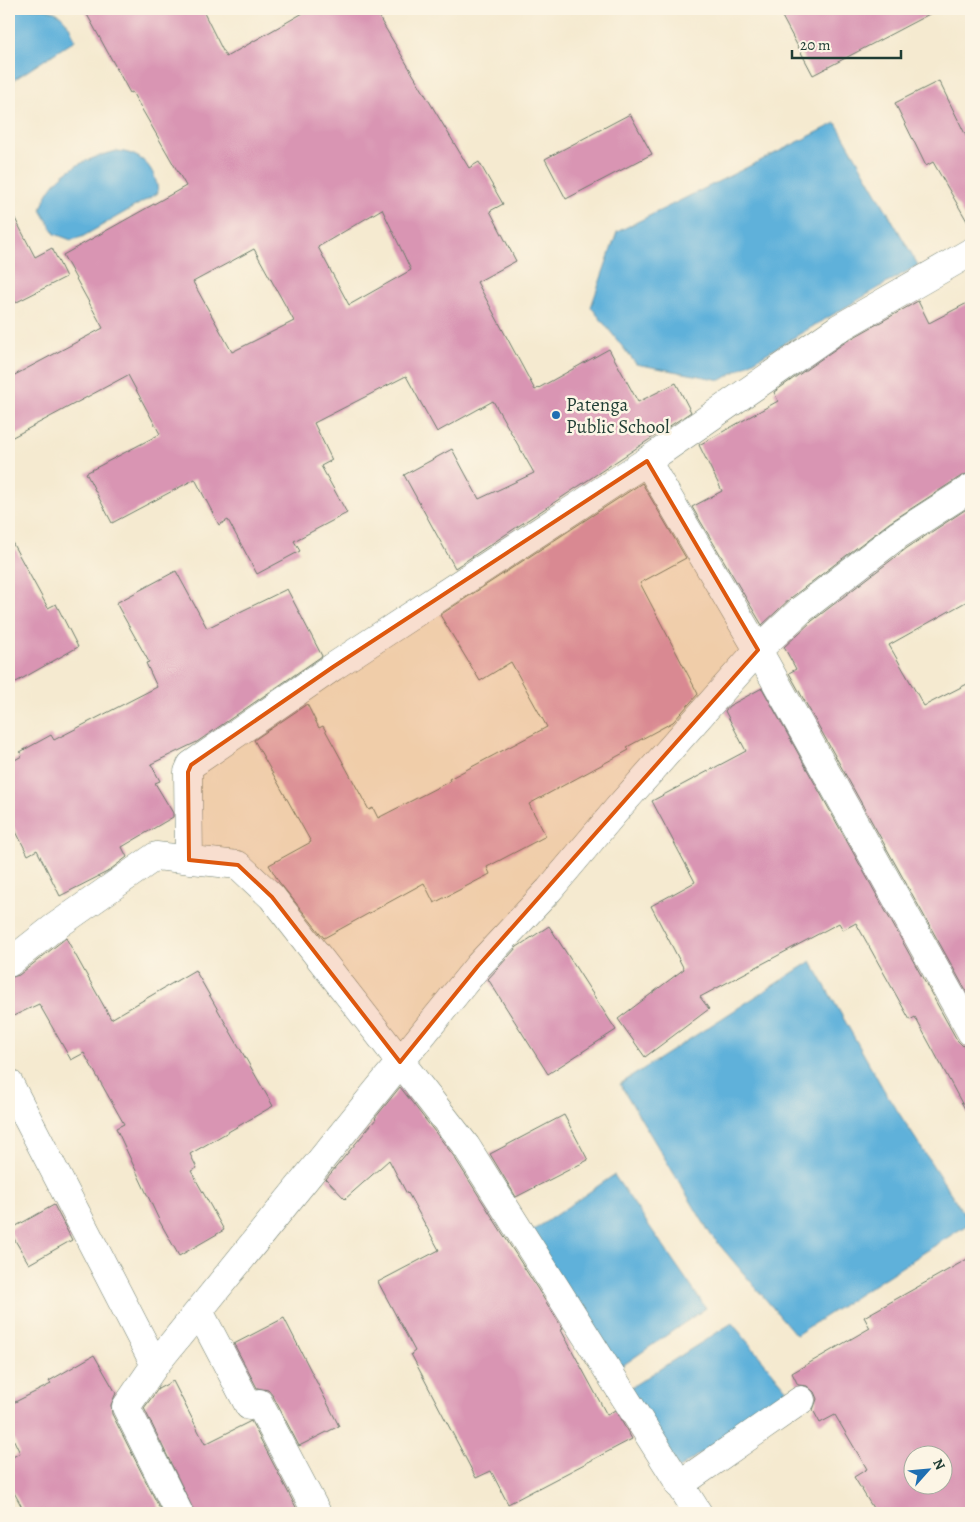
<svg xmlns="http://www.w3.org/2000/svg" width="980" height="1522" font-family="Alegreya,serif">
	<style>
		.water { fill: #5eb1da; stroke: #3e7787 }
		.building { fill: #d995b3; fill-rule: evenodd }
		.lines { fill: none; stroke-linecap: round; stroke-linejoin: round }
		.minor-casing { stroke: #6a7a6b; stroke-width: 29 }
		.minor { stroke: #fff; stroke-width: 28 }
		.marked { fill: #de580e; fill-opacity: 0.2; stroke: #de580e; stroke-width: 4; stroke-linejoin: round }
		.poi-dot { fill: #1f6fb2; stroke: #fcf5e5; stroke-width: 2 }
		.labels { text-anchor: middle; stroke-width: 5; stroke-linejoin: round; paint-order: stroke }
		.poi-label { font-size: 19px; fill: #1f3d34; stroke: #fcf5e5; text-anchor: start }
	</style>
	<rect width="100%" height="100%" fill="#fcf5e5"/>
	<filter id="ink" filterUnits="userSpaceOnUse"><feTurbulence type="fractalNoise" baseFrequency=".02" numOctaves="2"/><feDisplacementMap in="SourceGraphic" scale="10" xChannelSelector="R" yChannelSelector="G"/><feConvolveMatrix kernelMatrix="1 2 1 2 8 2 1 2 1" color-interpolation-filters="sRGB"/></filter>
	<filter id="wash" filterUnits="userSpaceOnUse"><feTurbulence type="fractalNoise" baseFrequency=".0096" numOctaves="4" result="noise"/><feDisplacementMap in="SourceGraphic" scale="20" xChannelSelector="R" yChannelSelector="G"/><feGaussianBlur stdDeviation="1.12" result="paint"/><feColorMatrix in="noise" values="0 0 0 0 0 0 0 0 0 0 0 0 0 0 0 0 0 1.4 0 .05"/><feComposite in="paint" operator="in"/></filter>
	<g filter="url(#wash)">
		<rect width="100%" height="100%" fill="#f5ead0"/>
		<path class="water" d="M 12,9 C 46,9 62,3 75,40 L 9,83 L 9,10 Z
			M 836,123 L 918,265 L 721,380 L 636,364 L 591,307 L 617,232 Z
			M 117,151 C 142,153 156,168 158,193 L 82,237 L 71,240 L 55,234 L 41,210 C 52,173 81,160 117,151 Z
			M 811,961 L 884,1090 L 970,1223 L 796,1335 L 711,1235 L 620,1084 Z
			M 614,1175 L 706,1308 L 619,1368 L 531,1232 Z
			M 732,1323 L 788,1391 L 678,1469 L 630,1388 Z"/>
		<g id="blocks">
			<path class="building" d="M 84,9 L 202,9 L 226,57 L 310,9 L 374,9 L 469,168 L 479,162 L 503,204 L 490,211 L 516,261 L 477,282 L 535,390 L 609,349 L 638,402 L 676,383 L 691,412 L 455,568 L 404,475 L 452,449 L 479,499 L 534,473 L 493,401 L 437,432 L 406,376 L 314,423 L 332,460 L 321,466 L 347,513 L 294,541 L 300,551 L 257,574 L 228,520 L 219,525 L 195,479 L 112,523 L 86,473 L 160,434 L 128,375 L 9,439 L 9,378 L 103,328 L 63,255 L 186,186 L 132,92 L 130,93 ZM 382,209 L 411,270 L 349,305 L 318,247 ZM 254,249 L 294,321 L 232,352 L 193,282 Z
				M 778,9 L 939,9 L 813,75 Z
				M 939,81 L 971,146 L 971,228 L 933,162 L 926,166 L 895,103 Z
				M 630,114 L 652,154 L 566,199 L 545,159 Z
				M 9,207 L 35,257 L 52,248 L 66,277 L 9,306 Z
				M 918,301 L 929,323 L 971,301 L 971,473 L 963,475 L 889,523 L 792,597 L 762,625 L 692,507 L 722,491 L 699,445 L 778,401 L 774,392 L 847,341 Z
				M 642,483 L 686,558 L 640,583 L 698,694 L 673,722 L 627,747 L 629,750 L 529,804 L 546,836 L 487,867 L 490,874 L 434,903 L 424,883 L 324,938 L 279,882 L 269,865 L 311,842 L 254,740 L 307,704 L 319,728 L 323,726 L 369,810 L 373,808 L 378,818 L 450,781 L 449,779 L 547,727 L 511,662 L 480,681 L 440,615 Z
				M 971,506 L 971,599 L 889,645 L 924,706 L 971,682 L 971,1000 L 789,673 L 796,669 L 784,647 L 812,621 L 907,548 Z
				M 9,537 L 48,608 L 56,604 L 78,647 L 9,686 Z
				M 176,571 L 207,628 L 287,589 L 322,656 L 197,742 L 151,764 L 160,781 L 155,783 L 173,813 L 173,817 L 122,847 L 127,857 L 107,872 L 60,896 L 37,850 L 28,855 L 9,818 L 9,763 L 22,756 L 20,752 L 51,735 L 54,740 L 157,687 L 146,663 L 149,662 L 116,603 Z
				M 762,688 L 957,1040 L 963,1046 L 971,1048 L 971,1120 L 915,1017 L 910,1020 L 856,923 L 843,930 L 839,923 L 700,997 L 709,1009 L 645,1057 L 618,1019 L 684,969 L 651,906 L 695,882 L 652,801 L 746,751 L 725,711 L 729,706 Z
				M 549,926 L 616,1030 L 548,1074 L 488,979 L 517,947 Z
				M 66,938 L 111,1019 L 195,970 L 273,1106 L 190,1154 L 197,1168 L 191,1171 L 224,1230 L 179,1256 L 160,1222 L 116,1128 L 124,1124 L 84,1053 L 71,1060 L 39,1004 L 9,1018 L 9,978 L 19,975 Z
				M 400,1087 L 453,1155 L 563,1329 L 561,1330 L 607,1415 L 615,1410 L 632,1439 L 508,1504 L 491,1471 L 476,1478 L 411,1354 L 415,1351 L 378,1282 L 439,1250 L 408,1193 L 407,1194 L 389,1160 L 345,1199 L 326,1179 L 376,1119 L 375,1118 Z
				M 564,1115 L 588,1160 L 516,1197 L 490,1154 Z
				M 54,1205 L 72,1240 L 29,1264 L 9,1230 Z
				M 971,1257 L 971,1513 L 876,1513 L 854,1477 L 867,1469 L 835,1415 L 820,1423 L 813,1410 L 817,1399 L 814,1392 L 807,1386 L 798,1385 L 792,1373 L 870,1328 L 864,1317 ZM 912,1454 L 942,1454 L 942,1484 L 912,1484 Z
				M 284,1318 L 339,1426 L 299,1446 L 273,1396 L 268,1390 L 257,1388 L 234,1344 Z
				M 94,1355 L 116,1393 L 111,1405 L 112,1414 L 162,1513 L 25,1513 L 9,1483 L 9,1459 L 20,1453 L 9,1430 L 9,1405 L 51,1384 L 49,1381 Z
				M 173,1381 L 205,1444 L 251,1421 L 299,1513 L 195,1513 L 144,1408 L 158,1389 Z"/>
		</g>
	</g>
	<g filter="url(#ink)">
		<use href="#blocks" fill-opacity="0" stroke="#6a7a6b" stroke-width="1"/>
		<g class="lines">
			<defs>
				<path id="minor" d="M 647,461 L 839,328 L 971,252
					M 189,860 L 188,772 L 191,765 L 333,667 L 647,461 L 758,650 L 971,1032
					M 9,963 L 52,929 L 156,856 L 238,865 L 272,897 L 466,1146 L 698,1513
					M 9,1083 L 155,1365 L 126,1407 L 179,1513
					M 199,1311 L 249,1406 L 259,1403 L 317,1513
					M 155,1365 L 478,966 L 549,890 L 619,807 L 758,650 L 802,609 L 898,535 L 971,488
					M 679,1485 L 801,1400"/>
			</defs>
			<use href="#minor" class="minor-casing"/>
			<use href="#minor" class="minor"/>
		</g>
	</g>
	<path class="marked" d="M 647,461 L 758,650 L 478,966 L 400,1062 L 272,897 L 238,865 L 189,860 L 188,772 L 191,765 L 333,667 Z"/>
	<circle class="poi-dot" cx="556" cy="415" r="5"/>
	<g class="labels">
		<g class="poi-label">
			<text x="566" y="411">Patenga<tspan x="566" dy="22">Public School</tspan></text>
		</g>
	</g>
	<rect width="980" height="1522" fill="none" stroke="#fcf5e5" stroke-width="30"/>
	<g transform="translate(928 1470) rotate(63)"><circle r="24" fill="#fcf5e5" stroke="#a4ab9e"/>
	<path d="M0-4L9 19L0 12L-9 19Z" fill="#1f6fb2"/>
	<text y="-8" font-size="14" font-weight="bold" text-anchor="middle" fill="#1f3d34">N</text>
	</g>
	<path d="M792 50v8h109v-8" fill="none" stroke="#1f3d34" stroke-width="2.5"/>
	<text x="800" y="50" font-size="15" fill="#1f3d34" stroke="#fcf5e5" stroke-width="4" paint-order="stroke">20 m</text>
</svg>
